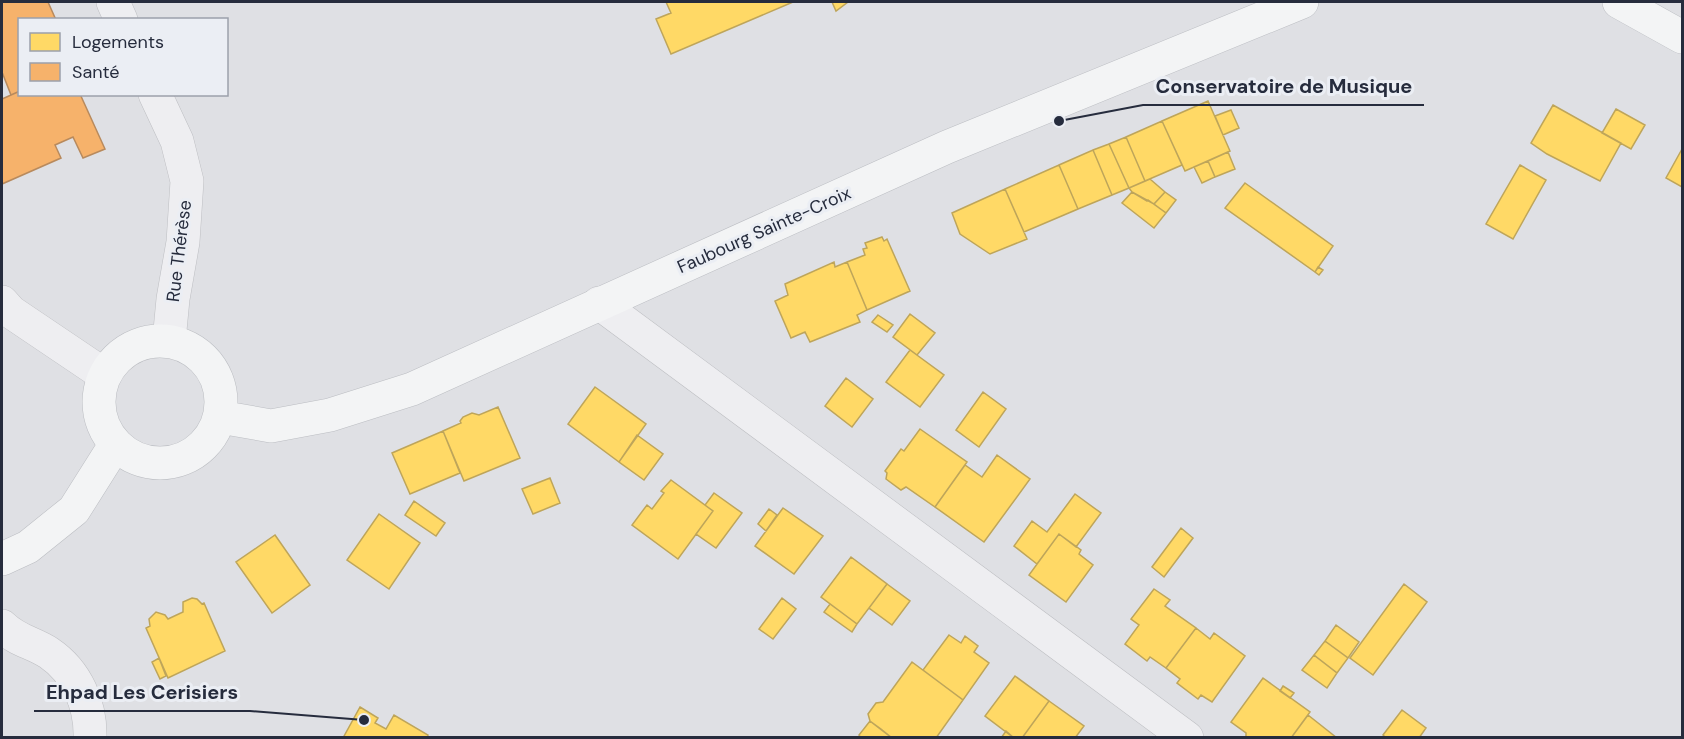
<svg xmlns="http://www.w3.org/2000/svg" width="1684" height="739" font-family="'DM Sans',sans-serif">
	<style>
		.homes { fill: #ffd966; stroke: #bea55a; stroke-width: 1.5 }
		.health { fill: #f6b26b; stroke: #b88a5d; stroke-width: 1.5 }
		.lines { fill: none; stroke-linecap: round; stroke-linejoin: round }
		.minor-casing { stroke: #bdbec2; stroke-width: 34 }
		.major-casing { stroke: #bbbdc2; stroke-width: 34 }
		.minor { stroke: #eeeef1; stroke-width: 33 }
		.major { stroke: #f3f4f5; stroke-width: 33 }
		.labels { text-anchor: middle; stroke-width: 6; stroke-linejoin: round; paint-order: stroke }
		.street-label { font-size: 18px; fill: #262c3d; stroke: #ebeef4 }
		.leader { fill: none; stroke: #262c3d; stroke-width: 2 }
		.callout-dot { fill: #262c3d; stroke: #ebeef4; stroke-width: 2 }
		.callout-label { font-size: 20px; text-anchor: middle; font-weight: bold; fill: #262c3d; stroke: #ebeef4; stroke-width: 6; stroke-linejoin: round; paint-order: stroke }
	</style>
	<rect width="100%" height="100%" fill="#dfe0e4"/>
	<path class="homes" d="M 666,2 L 793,2 L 671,54 L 656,19 L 671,13 Z
		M 832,2 L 848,2 L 836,11 Z
		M 1208,101 L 1230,151 L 1185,171 L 1162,121 Z
		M 1553,105 L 1621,143 L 1600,181 L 1547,154 L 1531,143 Z
		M 1616,109 L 1645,125 L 1631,149 L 1602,133 Z
		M 1231,110 L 1239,128 L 1223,135 L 1215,116 Z
		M 1162,121 L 1182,165 L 1145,181 L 1126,137 Z
		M 1126,137 L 1145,181 L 1129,188 L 1109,144 Z
		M 1109,144 L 1129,188 L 1112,195 L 1093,150 Z
		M 1682,149 L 1682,187 L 1666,178 Z
		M 1093,150 L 1112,195 L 1078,209 L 1059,165 Z
		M 1228,152 L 1235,169 L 1215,177 L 1208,161 Z
		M 1208,161 L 1215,177 L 1202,183 L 1194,167 Z
		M 1059,165 L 1078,209 L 1024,232 L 1005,189 Z
		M 1520,165 L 1546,180 L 1513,239 L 1486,224 Z
		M 1150,179 L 1165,192 L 1154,204 L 1132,192 L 1129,188 Z
		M 1245,183 L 1333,246 L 1315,272 L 1225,208 Z
		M 1005,189 L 1027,239 L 990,254 L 960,234 L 952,213 Z
		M 1132,192 L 1147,201 L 1148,200 L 1166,213 L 1154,228 L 1122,203 Z
		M 1165,192 L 1176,200 L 1166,213 L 1154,204 Z
		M 882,237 L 884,241 L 887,239 L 910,291 L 867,310 L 847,262 L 865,255 L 863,249 L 867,248 L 865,243 Z
		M 834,262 L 835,267 L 847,262 L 867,310 L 857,315 L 860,322 L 810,342 L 805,332 L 791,338 L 775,301 L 788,295 L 785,284 Z
		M 1318,267 L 1323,270 L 1319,275 L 1315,272 Z
		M 910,314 L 935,333 L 917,355 L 893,337 Z
		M 878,315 L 893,325 L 887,332 L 872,322 Z
		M 910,350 L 944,375 L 920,407 L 886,382 Z
		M 846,378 L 873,399 L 852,427 L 825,406 Z
		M 595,387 L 646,424 L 619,462 L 568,424 Z
		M 983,392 L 1006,409 L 979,447 L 956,430 Z
		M 498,407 L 520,458 L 464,481 L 443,431 L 461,423 L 460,421 L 463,417 L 472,413 L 479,415 Z
		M 920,429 L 967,462 L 935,507 L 906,487 L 901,490 L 886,479 L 887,473 L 885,471 L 901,449 L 904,451 Z
		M 443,431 L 460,473 L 410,494 L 392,453 Z
		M 637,435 L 663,454 L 644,480 L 619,462 Z
		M 997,455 L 1030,479 L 984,542 L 935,507 L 965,465 L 982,477 Z
		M 550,478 L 560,503 L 533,514 L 522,489 Z
		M 671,480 L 713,511 L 678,559 L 632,525 L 647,505 L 652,509 L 664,493 L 661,491 Z
		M 714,493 L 742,513 L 716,548 L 696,534 L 713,511 L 705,505 Z
		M 1075,494 L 1101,513 L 1076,547 L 1059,534 L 1037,564 L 1014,546 L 1032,521 L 1047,532 Z
		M 414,501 L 445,523 L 436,536 L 405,515 Z
		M 783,508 L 823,536 L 794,574 L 755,546 Z
		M 769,509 L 777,515 L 766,531 L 758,524 Z
		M 379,514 L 420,543 L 389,589 L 347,560 Z
		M 1181,528 L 1193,538 L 1164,577 L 1152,567 Z
		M 1059,534 L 1081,550 L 1079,554 L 1093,565 L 1066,602 L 1029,575 Z
		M 275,535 L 310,585 L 272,613 L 236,562 Z
		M 851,557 L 887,584 L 857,624 L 821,597 Z
		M 887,584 L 910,601 L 892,625 L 869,608 Z
		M 1404,584 L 1427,602 L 1373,675 L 1350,658 Z
		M 1154,589 L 1170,600 L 1165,606 L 1196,628 L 1166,668 L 1150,657 L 1147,661 L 1125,644 L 1139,625 L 1131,619 Z
		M 192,598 L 197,599 L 202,604 L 204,603 L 225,651 L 168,678 L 146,628 L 150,626 L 149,619 L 156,612 L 165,615 L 168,619 L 183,612 L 183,602 Z
		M 782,598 L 796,609 L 773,639 L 759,629 Z
		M 830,604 L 857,624 L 852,632 L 824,612 Z
		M 1336,625 L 1359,642 L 1348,658 L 1325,641 Z
		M 1196,628 L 1210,639 L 1214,633 L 1245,656 L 1212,702 L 1201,695 L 1198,699 L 1177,683 L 1180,679 L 1166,668 Z
		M 949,635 L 961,643 L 965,636 L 978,646 L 974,652 L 989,663 L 963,700 L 923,670 Z
		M 1325,641 L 1348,658 L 1337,673 L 1314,655 Z
		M 1314,655 L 1337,673 L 1327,688 L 1302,670 Z
		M 159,658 L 166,676 L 160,679 L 152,662 Z
		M 912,662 L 963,700 L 936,738 L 892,738 L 870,721 L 868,714 L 876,703 L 883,702 Z
		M 1015,676 L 1049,701 L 1022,738 L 1014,738 L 985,716 Z
		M 1263,678 L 1310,712 L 1291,738 L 1246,738 L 1246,733 L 1231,722 Z
		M 1283,686 L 1294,693 L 1290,698 L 1280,691 Z
		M 1049,701 L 1084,726 L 1075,738 L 1022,738 Z
		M 360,707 L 378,718 L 375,723 L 386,729 L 394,715 L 428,735 L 427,738 L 343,738 Z
		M 1402,710 L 1426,728 L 1419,738 L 1386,738 L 1383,735 Z
		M 1308,715 L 1337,738 L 1291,738 Z
		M 870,721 L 881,729 L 892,738 L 861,738 L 859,735 Z
		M 1006,731 L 1014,738 L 1001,738 Z"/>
	<path class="health" d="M 2,2 L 48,2 L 56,20 L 20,20 L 20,91 L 11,95 L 2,72 Z
		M 20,91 L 20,94 L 80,94 L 105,149 L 83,158 L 73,137 L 55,145 L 61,158 L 2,184 L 2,99 Z"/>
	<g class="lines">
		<defs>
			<path id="minor" d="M 113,2 L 121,20
				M 155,94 L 177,141 L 187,181 L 183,242 L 173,299 L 169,341
				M 2,302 L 11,312 L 103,374
				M 599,303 L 1187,738
				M 2,626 C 17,641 32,642 49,653 C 77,672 91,705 90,738"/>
			<path id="major" d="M 1619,2 L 1682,37
				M99 402a61 61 0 1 1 122 0a61 61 0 1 1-122 0Z
				M 220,417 L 271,426 L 330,415 L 412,389 L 947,147 L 1302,2
				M 2,559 L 28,547 L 74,510 L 115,445"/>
		</defs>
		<use href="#minor" class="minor-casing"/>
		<use href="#major" class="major-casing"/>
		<use href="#minor" class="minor"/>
		<use href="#major" class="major"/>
	</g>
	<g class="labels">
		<g class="street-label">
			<text transform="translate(764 230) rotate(-24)" y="6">Faubourg Sainte-Croix</text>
			<text transform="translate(179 251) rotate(-83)" y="6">Rue Thérèse</text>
		</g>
	</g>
	<path class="leader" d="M1059 121L1143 105H1424M364 720L250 711H34"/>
	<g class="callout-dot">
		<circle cx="1059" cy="121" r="6"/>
		<circle cx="364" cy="720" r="6"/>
	</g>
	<g class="callout-label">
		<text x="1284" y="93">Conservatoire de Musique</text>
		<text x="142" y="699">Ehpad Les Cerisiers</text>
	</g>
	<rect width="1684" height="739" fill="none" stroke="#262c3d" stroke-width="6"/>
	<rect x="18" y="18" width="210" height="78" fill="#ebeef4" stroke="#9ca0ab" stroke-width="1.5"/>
	<rect x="30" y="33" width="30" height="18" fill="#ffd966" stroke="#9ca0ab" stroke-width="1.5"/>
	<text x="72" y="48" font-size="18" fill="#262c3d">Logements</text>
	<rect x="30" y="63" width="30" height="18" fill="#f6b26b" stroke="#9ca0ab" stroke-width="1.5"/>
	<text x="72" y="78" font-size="18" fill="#262c3d">Santé</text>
</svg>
